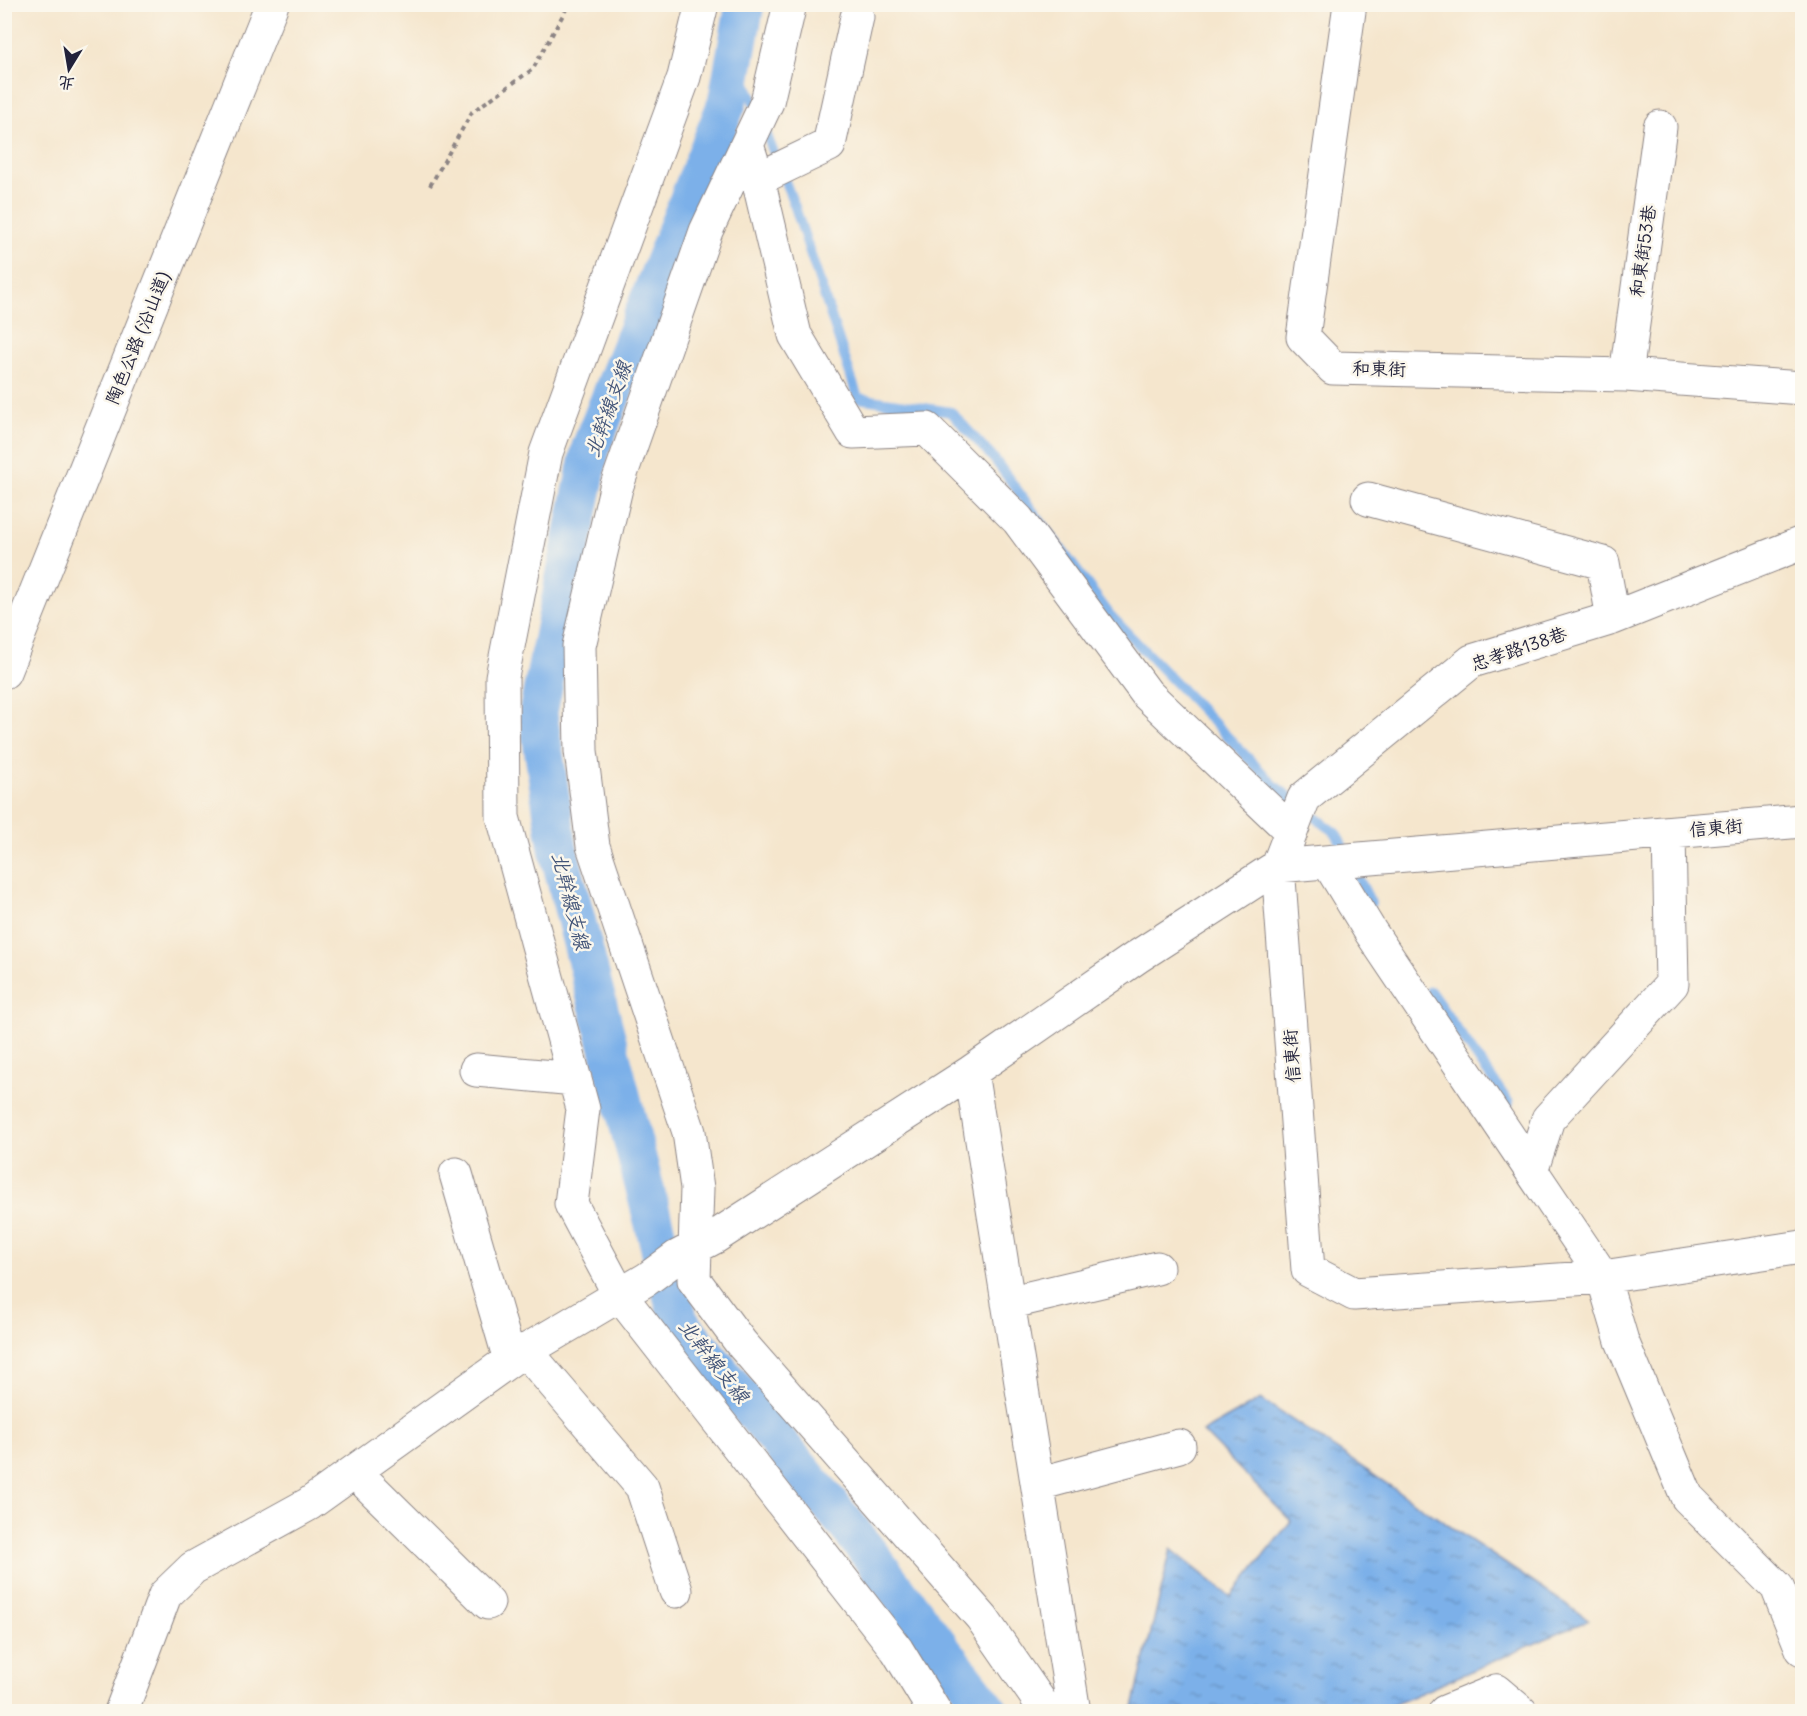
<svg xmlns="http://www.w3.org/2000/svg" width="1807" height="1716" font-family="Delius,'LXGW WenKai TC',sans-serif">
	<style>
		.water { fill: url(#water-ripples); stroke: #4f6992; stroke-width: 1.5 }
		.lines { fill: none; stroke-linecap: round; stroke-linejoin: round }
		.stream { stroke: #7cb0e9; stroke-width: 10 }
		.canal { stroke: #7cb0e9; stroke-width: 39 }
		.minor-casing { stroke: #8c8484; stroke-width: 35 }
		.major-casing { stroke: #8c8484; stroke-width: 35 }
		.path { stroke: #8c8484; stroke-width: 4; stroke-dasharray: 4.5 4.5; stroke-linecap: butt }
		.minor { stroke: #fff; stroke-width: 33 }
		.major { stroke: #fff; stroke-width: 33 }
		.labels { text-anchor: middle; stroke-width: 5; stroke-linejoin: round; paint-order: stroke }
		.street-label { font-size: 18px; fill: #22223b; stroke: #fbf7ec }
		.water-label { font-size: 20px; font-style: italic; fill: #425478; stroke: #fbf7ec }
	</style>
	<defs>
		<pattern id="water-ripples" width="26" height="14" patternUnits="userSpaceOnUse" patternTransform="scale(1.5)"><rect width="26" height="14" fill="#7cb0e9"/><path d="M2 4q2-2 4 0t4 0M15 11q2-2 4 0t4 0" fill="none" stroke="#658fbe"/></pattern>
	</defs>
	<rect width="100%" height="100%" fill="#fbf7ec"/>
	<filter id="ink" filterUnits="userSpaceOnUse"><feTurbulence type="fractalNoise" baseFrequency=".0167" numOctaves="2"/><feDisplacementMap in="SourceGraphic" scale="12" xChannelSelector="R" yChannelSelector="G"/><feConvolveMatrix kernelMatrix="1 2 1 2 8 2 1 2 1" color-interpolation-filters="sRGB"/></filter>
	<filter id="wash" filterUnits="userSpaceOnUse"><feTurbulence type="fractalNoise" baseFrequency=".008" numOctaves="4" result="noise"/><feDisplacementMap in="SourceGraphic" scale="24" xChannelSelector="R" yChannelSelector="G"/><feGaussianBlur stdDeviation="1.35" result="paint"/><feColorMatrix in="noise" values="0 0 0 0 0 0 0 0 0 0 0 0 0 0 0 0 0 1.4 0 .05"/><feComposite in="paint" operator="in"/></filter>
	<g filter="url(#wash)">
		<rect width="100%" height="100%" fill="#f5e6cd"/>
		<path class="water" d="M 1261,1399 L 1589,1620 L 1379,1711 L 1132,1711 L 1171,1549 L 1231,1597 L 1291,1521 L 1203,1432 Z"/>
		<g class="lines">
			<path class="stream" d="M 735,55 L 756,108
				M 763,125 L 795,207 L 858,398 L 951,412 L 995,460 L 1110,615 L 1275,786 L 1336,833 L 1371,903
				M 1430,991 L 1509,1103"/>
			<path class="canal" d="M 745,4 L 727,103 L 591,447 L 538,713 L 558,849 L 679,1322 L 850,1529 L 990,1712"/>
		</g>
	</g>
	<g filter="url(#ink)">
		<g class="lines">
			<defs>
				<path id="minor" d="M 702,4 L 684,77 L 546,453 L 502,677 L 503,817 L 583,1109 L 571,1204 L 619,1294 L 897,1650 L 935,1712
					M 790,4 L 767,102 L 706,231 L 616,488 L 579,646 L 581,751 L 593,846 L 689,1132 L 697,1188 L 694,1280 L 741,1343 L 982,1618 L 1047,1712
					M 1350,4 L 1303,337 L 1333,368 L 1626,375 L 1802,388
					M 747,145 L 758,179 L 795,335 L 853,432 L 927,429 L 1018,520 L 1147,694 L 1291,831
					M 758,179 L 829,145 L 857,17
					M 1626,375 L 1660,127
					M 1368,499 L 1603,563 L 1613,618
					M 1802,543 L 1613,618 L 1472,661 L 1304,798 L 1278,866 L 1308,1270 L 1354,1294 L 1603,1277 L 1802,1247
					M 1328,862 L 1370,931 L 1603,1277 L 1622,1341 L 1687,1497 L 1777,1587 L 1802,1649
					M 476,1070 L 575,1079
					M 971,1072 L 1074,1712
					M 1532,1169 L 1548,1119 L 1672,984 L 1669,833
					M 456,1174 L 510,1360
					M 1008,1303 L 1157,1268
					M 525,1350 L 642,1487 L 676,1591
					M 355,1472 L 488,1603
					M 1038,1484 L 1179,1446
					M 121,1712 L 165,1595 L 193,1568 L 309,1504 L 510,1360 L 647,1279 L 677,1257 L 715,1237 L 971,1072 L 1137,957 L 1278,866 L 1802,821
					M 1445,1712 L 1496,1691 L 1521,1712"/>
				<path id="major" d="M 4,672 L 272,4"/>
			</defs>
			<use href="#minor" class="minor-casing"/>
			<use href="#major" class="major-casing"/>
			<path class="path" d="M 430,186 L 472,112 L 533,69 L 569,4"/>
			<use href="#minor" class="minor"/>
			<use href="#major" class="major"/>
		</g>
	</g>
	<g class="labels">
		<g class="street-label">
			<text transform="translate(1643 251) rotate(-82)" y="6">和東街53巷</text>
			<text transform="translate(138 338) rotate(-68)" y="6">陶色公路 (沿山道)</text>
			<text transform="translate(1379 369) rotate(1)" y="6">和東街</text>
			<text transform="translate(1519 649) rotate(-19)" y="6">忠孝路138巷</text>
			<text transform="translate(1716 828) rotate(-5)" y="6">信東街</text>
			<text transform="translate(1292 1056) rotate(-94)" y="6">信東街</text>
		</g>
		<g class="water-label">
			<text transform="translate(608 409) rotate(-70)" y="7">北幹線支線</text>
			<text transform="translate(571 901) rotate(76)" y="7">北幹線支線</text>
			<text transform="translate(714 1361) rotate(52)" y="7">北幹線支線</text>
		</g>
	</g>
	<rect width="1807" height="1716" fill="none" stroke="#fbf7ec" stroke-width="24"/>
	<g transform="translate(69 69) rotate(191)" stroke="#fbf7ec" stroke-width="4.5" paint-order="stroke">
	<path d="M0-4.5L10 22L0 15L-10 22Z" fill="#22223b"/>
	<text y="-9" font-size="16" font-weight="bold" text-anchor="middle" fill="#22223b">北</text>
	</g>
</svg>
